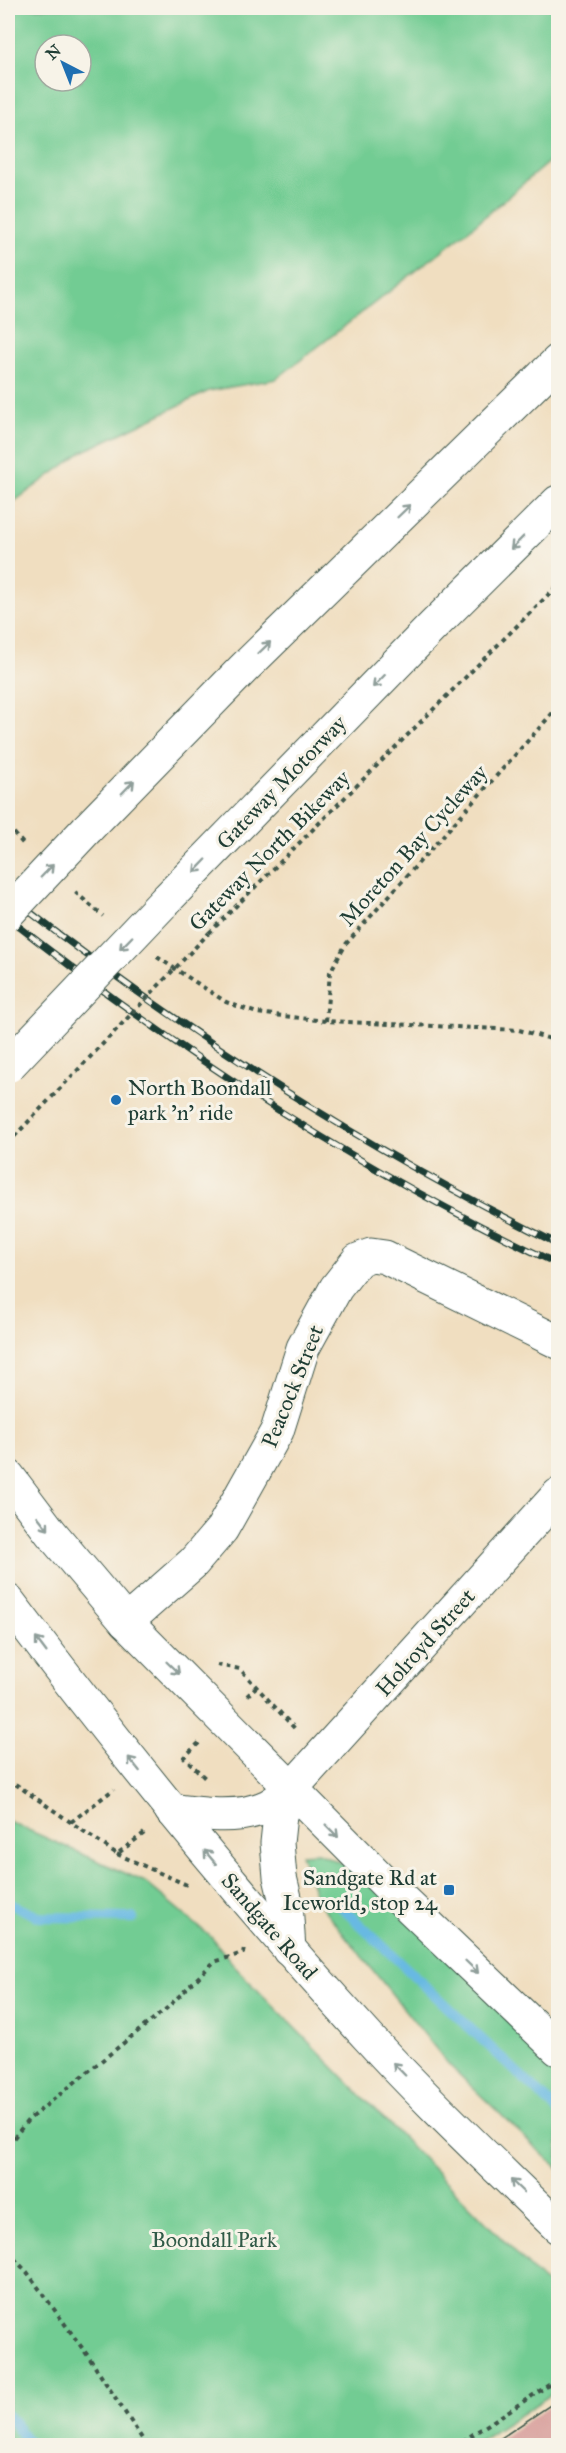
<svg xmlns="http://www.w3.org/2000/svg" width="566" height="2453" font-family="'IM FELL Great Primer',serif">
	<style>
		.green { fill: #72cc93; stroke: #488464; stroke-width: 1.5; fill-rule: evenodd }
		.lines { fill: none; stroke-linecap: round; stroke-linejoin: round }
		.stream { stroke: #67b9e2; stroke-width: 10 }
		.building { fill: #d59895 }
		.street-casing { stroke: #3e5549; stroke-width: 35 }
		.highway-casing { stroke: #3e5549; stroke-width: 35 }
		.path { stroke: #3e5549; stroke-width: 4; stroke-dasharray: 4.5 4.5; stroke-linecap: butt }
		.street { stroke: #fff; stroke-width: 33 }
		.highway { stroke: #fff; stroke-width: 33 }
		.rail-casing { stroke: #1f3d34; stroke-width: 7 }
		.rail { stroke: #f7f3e8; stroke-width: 4.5; stroke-dasharray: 14; stroke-linecap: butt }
		.highway-bridge-casing { stroke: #3e5549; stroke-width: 35; stroke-linecap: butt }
		.path-bridge { stroke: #3e5549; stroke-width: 4; stroke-dasharray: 4.5 4.5; stroke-linecap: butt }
		.highway-bridge { stroke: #fff; stroke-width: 33 }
		.oneway { stroke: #8f9e9a }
		.poi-dot { fill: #1f6fb2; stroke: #f7f3e8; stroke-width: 2 }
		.labels { text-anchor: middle; stroke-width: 6; stroke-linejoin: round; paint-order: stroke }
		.street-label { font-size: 22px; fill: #1f3d34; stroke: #f7f3e8 }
		.poi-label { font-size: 22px; fill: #1f3d34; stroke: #f7f3e8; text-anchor: start }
		.park-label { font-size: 22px; fill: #305a47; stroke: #f7f3e8 }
	</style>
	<rect width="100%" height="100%" fill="#f7f3e8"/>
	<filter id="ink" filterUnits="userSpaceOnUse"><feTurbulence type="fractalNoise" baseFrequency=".0167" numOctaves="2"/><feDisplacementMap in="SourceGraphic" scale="12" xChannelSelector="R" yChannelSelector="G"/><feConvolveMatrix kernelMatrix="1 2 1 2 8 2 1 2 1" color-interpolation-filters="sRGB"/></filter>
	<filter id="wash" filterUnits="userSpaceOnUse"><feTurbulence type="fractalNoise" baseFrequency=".008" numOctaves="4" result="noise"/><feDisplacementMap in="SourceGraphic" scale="24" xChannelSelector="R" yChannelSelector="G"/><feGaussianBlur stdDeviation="1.35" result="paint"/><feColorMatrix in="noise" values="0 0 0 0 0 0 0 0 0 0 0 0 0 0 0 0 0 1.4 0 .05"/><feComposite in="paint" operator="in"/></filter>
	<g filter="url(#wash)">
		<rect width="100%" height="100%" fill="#f0dec0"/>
		<path class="green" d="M 8,8 L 558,8 L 558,154 L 470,229 L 276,379 L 209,391 L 82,452 L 8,506 ZM 45,45 L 81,45 L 81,81 L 45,81 Z
			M 8,1821 L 145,1882 L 211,1937 L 237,1969 L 558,2296 L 558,2390 L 474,2445 L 8,2445 Z
			M 318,1853 L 356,1869 L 558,2057 L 558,2169 L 449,2065 L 318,1902 L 301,1854 Z"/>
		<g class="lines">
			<path class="stream" d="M 8,1903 L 39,1917 L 133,1918
				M 339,1905 L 558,2111
				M 8,2416 L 31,2446"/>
		</g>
		<g id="blocks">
			<path class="building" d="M 558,2400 L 558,2446 L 493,2446 L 492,2444 Z"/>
		</g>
	</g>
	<g filter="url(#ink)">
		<use href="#blocks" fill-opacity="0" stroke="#3e5549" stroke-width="1.5"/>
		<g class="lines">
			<defs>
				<path id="street" d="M 126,1622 L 193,1563 L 222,1529 L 277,1431 L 303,1348 L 336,1288 L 358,1260 L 371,1255 L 385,1257 L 558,1342
					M 171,1810 C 201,1814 239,1820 268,1806 C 276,1802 284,1795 291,1789 L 558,1495
					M 289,1950 L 286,1902 L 280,1877 L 277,1843 L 280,1815 L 291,1789"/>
				<path id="highway" d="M 87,829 L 244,668 L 558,361
					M 166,900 L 433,626 L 558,502
					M 8,1476 L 51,1533 L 126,1622 L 398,1896 L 558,2049
					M 8,1601 C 122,1752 241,1899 369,2038 C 429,2104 495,2165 558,2227"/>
			</defs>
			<use href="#street" class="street-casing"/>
			<use href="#highway" class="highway-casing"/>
			<path class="path" d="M 8,826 L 25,846
				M 75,892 L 103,916
				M 209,933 L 558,585
				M 157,957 L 226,1002 L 257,1013 L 326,1021 L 519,1030 L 558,1041
				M 326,1021 L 330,972 L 346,944 L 558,707
				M 217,1665 L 240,1669 L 297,1731
				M 247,1696 L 256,1687
				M 199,1743 L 184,1757 L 205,1778 L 203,1780
				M 8,1779 L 117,1854 L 147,1831
				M 71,1822 L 114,1789
				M 117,1854 L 187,1885
				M 8,2145 L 28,2120 L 167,2008 L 214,1962 L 243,1953 L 244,1948
				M 8,2252 L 27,2272 L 88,2356 L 147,2446
				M 455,2446 L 558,2379"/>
			<use href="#street" class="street"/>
			<use href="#highway" class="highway"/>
			<defs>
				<path id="rail" d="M 8,895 C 180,1030 362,1147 558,1244
					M 8,918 C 177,1052 363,1172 558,1264"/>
			</defs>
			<use href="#rail" class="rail-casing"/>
			<use href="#rail" class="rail"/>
			<defs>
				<path id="highway-bridge" d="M 8,913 L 87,829
					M 8,1066 L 166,900"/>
			</defs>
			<use href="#highway-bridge" class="highway-bridge-casing"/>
			<path class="path-bridge" d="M 8,1143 L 209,933"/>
			<use href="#highway-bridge" class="highway-bridge"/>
		</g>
		<defs><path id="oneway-shaft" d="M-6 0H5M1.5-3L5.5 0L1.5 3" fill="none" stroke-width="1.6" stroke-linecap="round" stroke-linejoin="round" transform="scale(1.5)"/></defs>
		<g class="oneway">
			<use href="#oneway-shaft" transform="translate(404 511) rotate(-44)"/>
			<use href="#oneway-shaft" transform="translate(517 543) rotate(135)"/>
			<use href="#oneway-shaft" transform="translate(264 648) rotate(-44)"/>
			<use href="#oneway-shaft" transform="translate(379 681) rotate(134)"/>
			<use href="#oneway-shaft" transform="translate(128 787) rotate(-46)"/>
			<use href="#oneway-shaft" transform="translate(200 866) rotate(134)"/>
			<use href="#oneway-shaft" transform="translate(47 871) rotate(-46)"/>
			<use href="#oneway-shaft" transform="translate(126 943) rotate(134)"/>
			<use href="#oneway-shaft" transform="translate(43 1523) rotate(52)"/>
			<use href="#oneway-shaft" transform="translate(41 1645) rotate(-127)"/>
			<use href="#oneway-shaft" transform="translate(173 1668) rotate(44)"/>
			<use href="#oneway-shaft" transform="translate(134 1764) rotate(-129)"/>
			<use href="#oneway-shaft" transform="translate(332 1831) rotate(45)"/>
			<use href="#oneway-shaft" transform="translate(210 1857) rotate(-130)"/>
			<use href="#oneway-shaft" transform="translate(472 1967) rotate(44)"/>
			<use href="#oneway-shaft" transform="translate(399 2069) rotate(-134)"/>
			<use href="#oneway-shaft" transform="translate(517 2186) rotate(-136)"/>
		</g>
	</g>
	<g class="poi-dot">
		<circle cx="116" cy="1100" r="6"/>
		<rect x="443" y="1884" width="12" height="12" rx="3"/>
	</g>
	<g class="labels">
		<g class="street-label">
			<text transform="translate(281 782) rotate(-46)" y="8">Gateway Motorway</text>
			<text transform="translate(413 845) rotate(-48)" y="8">Moreton Bay Cycleway</text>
			<text transform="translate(269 850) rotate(-45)" y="8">Gateway North Bikeway</text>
			<text transform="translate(292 1386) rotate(-68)" y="8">Peacock Street</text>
			<text transform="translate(425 1642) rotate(-48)" y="8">Holroyd Street</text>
			<text transform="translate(270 1926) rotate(49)" y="8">Sandgate Road</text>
		</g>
		<g class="poi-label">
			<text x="128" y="1095">North Boondall<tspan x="128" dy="25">park 'n' ride</tspan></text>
			<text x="437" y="1885" text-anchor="end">Sandgate Rd at<tspan x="437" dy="25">Iceworld, stop 24</tspan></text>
		</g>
		<g class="park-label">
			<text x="214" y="2247">Boondall Park</text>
		</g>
	</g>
	<rect width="566" height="2453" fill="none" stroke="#f7f3e8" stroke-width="30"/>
	<g transform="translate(63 63) rotate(318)"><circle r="28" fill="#f7f3e8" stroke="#a1aaa0" stroke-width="1.5"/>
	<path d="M0-4.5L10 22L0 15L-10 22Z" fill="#1f6fb2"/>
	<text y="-9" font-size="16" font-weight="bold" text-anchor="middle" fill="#1f3d34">N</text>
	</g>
</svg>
